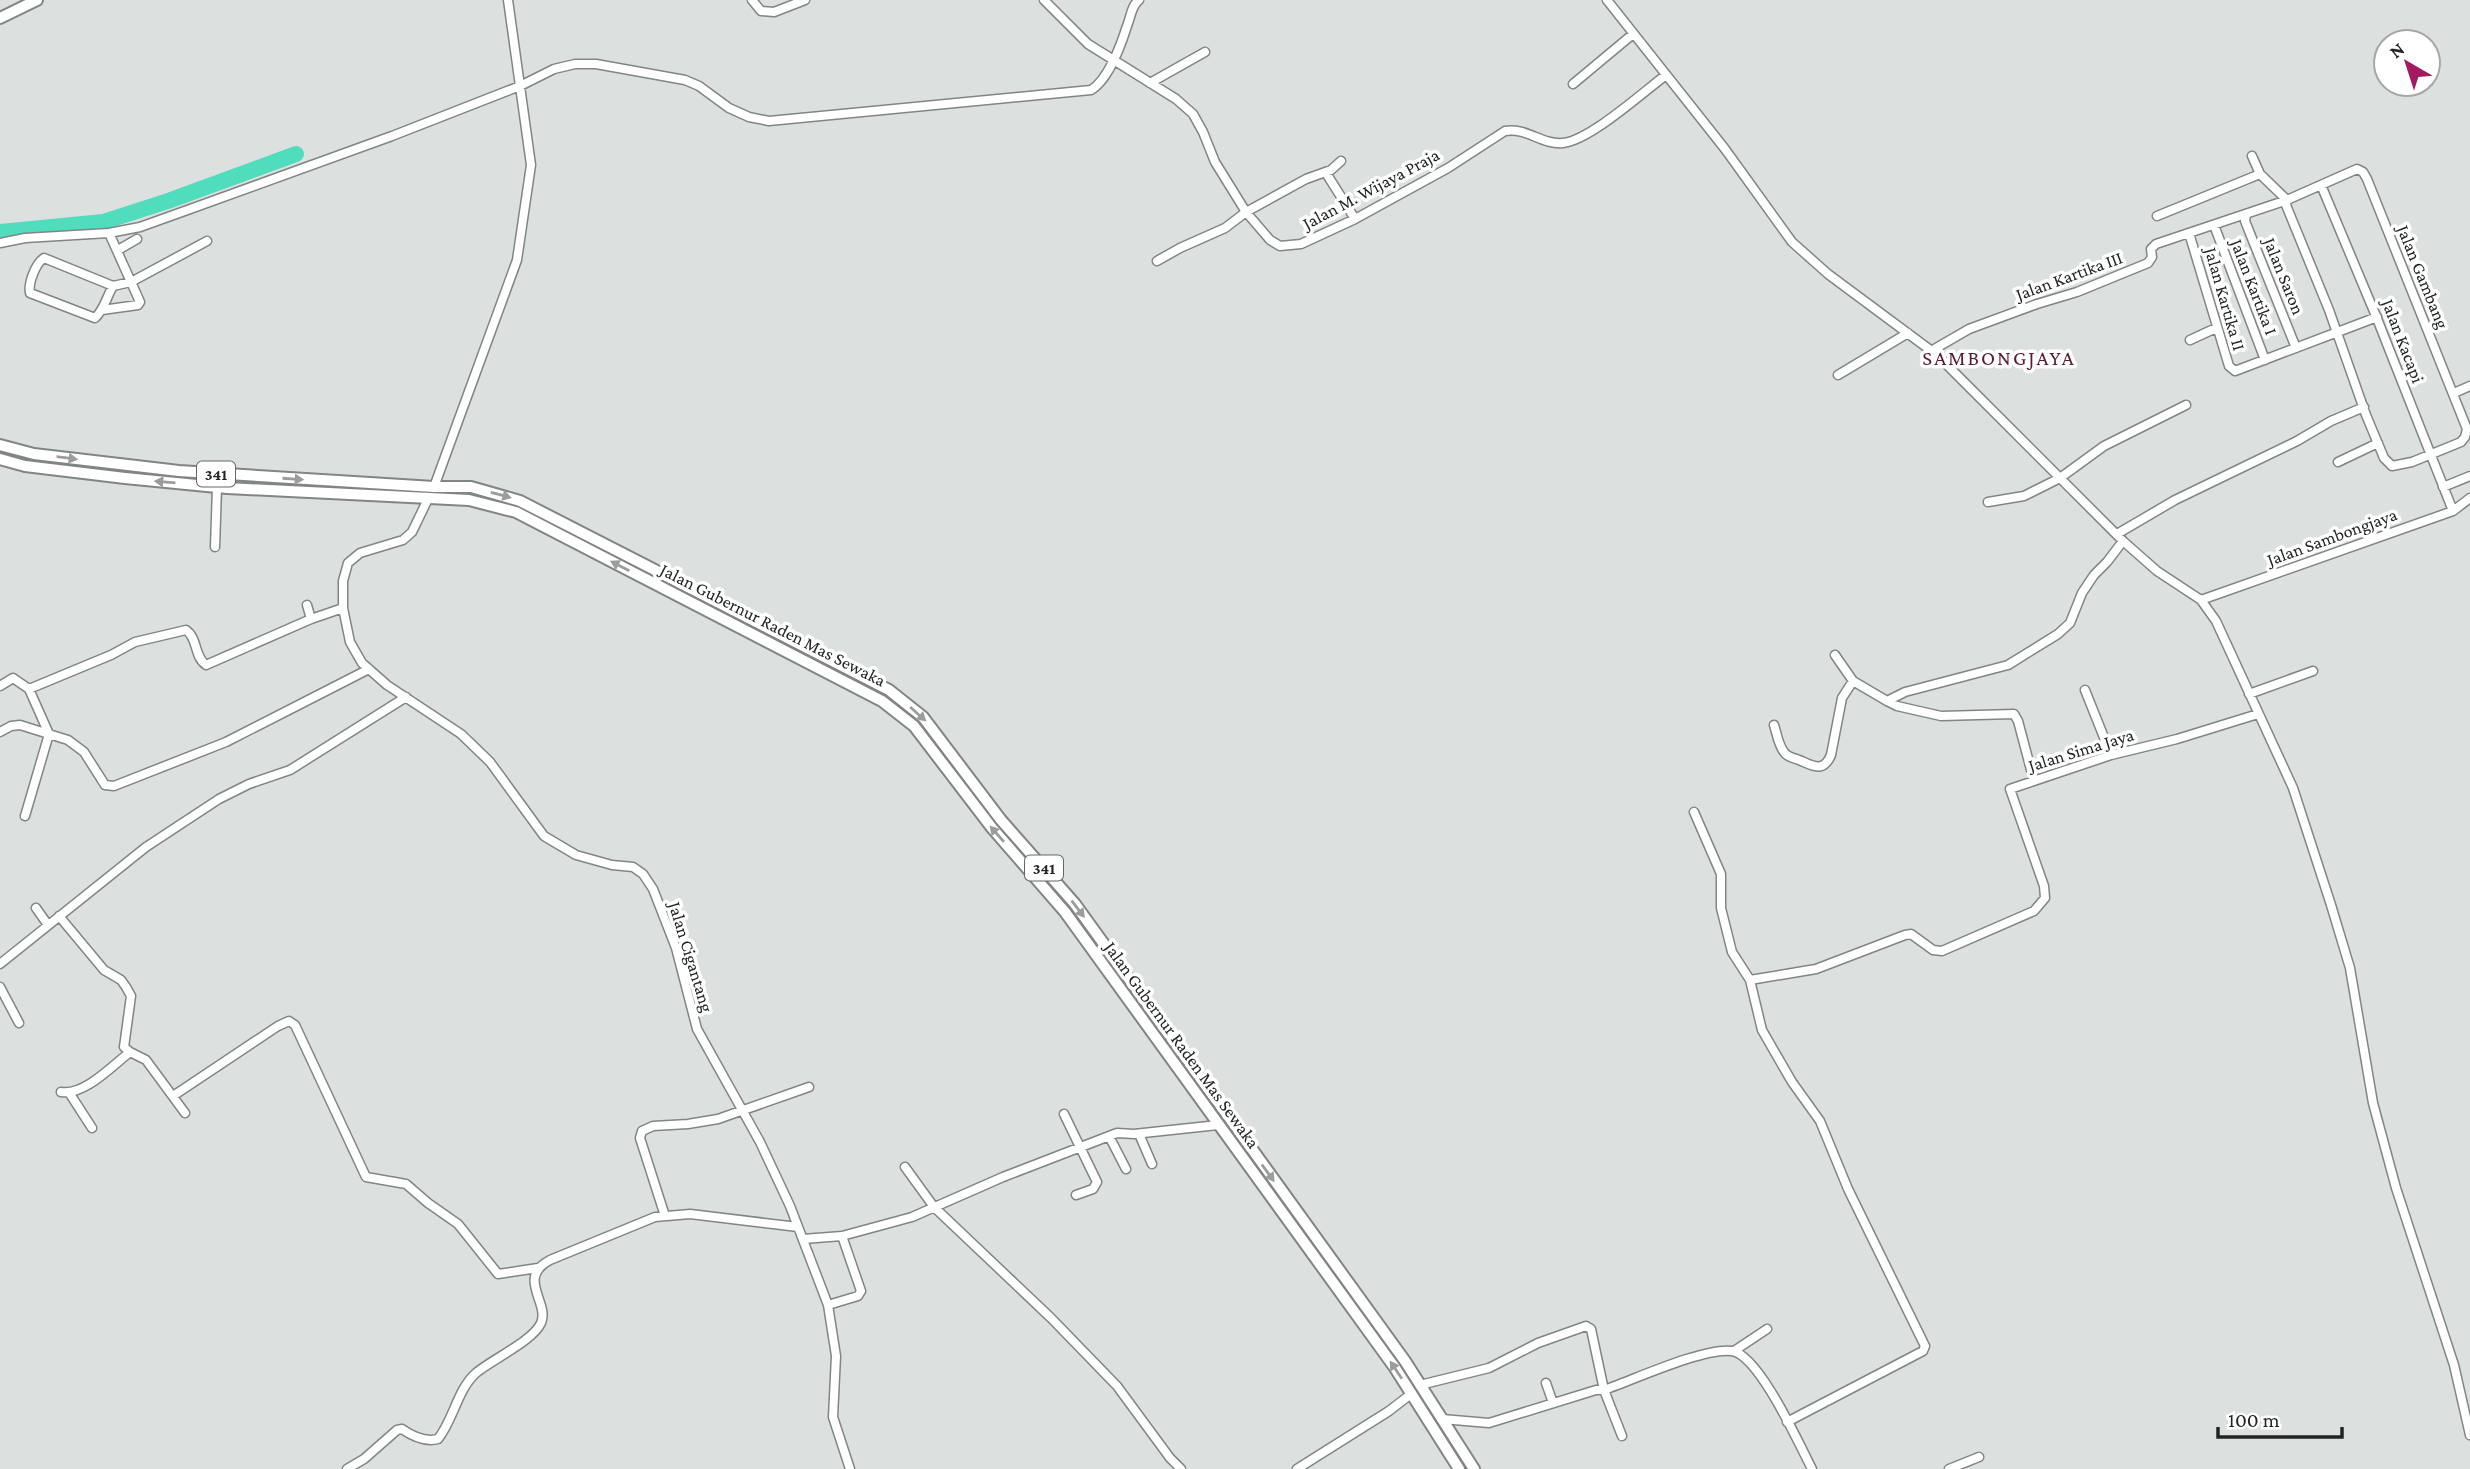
<svg xmlns="http://www.w3.org/2000/svg" width="2470" height="1469" font-family="'Crimson Pro',serif">
	<style>
		.lines { fill: none; stroke-linecap: round; stroke-linejoin: round }
		.river { stroke: #4fddbe; stroke-width: 16 }
		.minor-casing { stroke: #818584; stroke-width: 11 }
		.major-casing { stroke: #818584; stroke-width: 14 }
		.minor { stroke: #fff; stroke-width: 8 }
		.major { stroke: #fff; stroke-width: 10 }
		.oneway { fill: #9c9c9c }
		.labels { text-anchor: middle; stroke-width: 7; stroke-linejoin: round; paint-order: stroke }
		.shield { fill: #fff; stroke: #646666; stroke-width: 2 }
		.shield-label { font-size: 16px; font-weight: bold; fill: #222424 }
		.street-label { font-size: 18px; fill: #222424; stroke: #fff }
		.quarter-label { font-size: 21px; letter-spacing: 2px; fill: #5b1a37; stroke: #fff }
	</style>
	<rect width="100%" height="100%" fill="#dce1e0"/>
	<g class="lines">
		<path class="river" d="M 0,232 L 103,222 L 168,201 L 296,154"/>
		<defs>
			<path id="minor" d="M 752,0 L 761,11 L 774,12 L 805,0
				M 1044,0 L 1088,44 L 1176,99 L 1193,114 L 1203,132 L 1215,162 L 1246,212 L 1270,240 L 1280,246 L 1301,244 L 1355,219 L 1448,168 L 1505,131 C 1526,127 1542,145 1563,143 C 1590,140 1642,93 1666,75
				M 1607,0 L 1725,149 L 1792,242 L 1828,274 L 1937,355 L 2123,541 L 2157,571 L 2201,600 L 2216,621 L 2293,788 L 2331,905 L 2350,968 L 2373,1103 L 2396,1188 L 2454,1365 L 2470,1435
				M 1150,83 L 1205,52
				M 1573,84 L 1633,34
				M 2357,169 L 2363,172 L 2367,179 L 2467,429 L 2465,437 L 2461,442 L 2412,462 L 2392,466 L 2384,458 L 2366,415 L 2329,310 L 2286,205 L 2287,200 Z
				M 1326,173 L 1355,219
				M 2321,185 L 2376,316 L 2453,511
				M 2246,215 L 2245,221 L 2296,348
				M 2157,216 L 2260,174
				M 2214,225 L 2265,360
				M 109,233 L 140,227 L 193,208 L 392,136 L 520,86 L 554,69 L 575,64 L 596,64 L 685,80 L 699,86 L 729,108 L 749,117 L 769,121 L 1091,90 C 1108,80 1121,45 1127,26 C 1131,17 1131,6 1139,0
				M 2189,233 L 2229,366 L 2235,371 L 2377,317
				M 0,243 L 25,238 L 109,233 L 131,282 L 207,241
				M 118,250 L 137,239
				M 1157,261 L 1180,248 L 1225,228 L 1246,212 L 1306,179 L 1331,170 L 1341,161
				M 102,310 L 138,305 L 140,302 L 131,282 L 113,286 C 107,296 104,310 95,318 L 30,293 C 28,284 35,264 44,258 L 113,286
				M 2190,340 L 2216,328
				M 1931,351 L 1969,329 L 2037,304 L 2077,292 L 2148,263 L 2152,257 L 2151,249 L 2156,244 L 2287,200 L 2260,174 L 2252,156
				M 1838,375 L 1908,333
				M 2454,393 L 2470,386
				M 2338,462 L 2378,443
				M 434,487 L 517,260 L 531,165 L 508,0
				M 2443,487 L 2470,476
				M 428,499 L 412,532 L 403,540 L 360,553 L 348,563 L 343,581 L 343,608 L 350,642 L 362,663 L 387,685 L 461,734 L 490,762 L 544,836 L 576,855 L 612,865 L 633,867 L 643,874 L 653,889 L 676,948 L 697,1029 L 760,1142 L 790,1206 L 828,1305 L 836,1356 L 833,1417 L 850,1469
				M 1988,502 L 2024,496 L 2060,478 L 2104,446 L 2186,405
				M 2117,534 L 2175,500 L 2297,441 L 2331,421 L 2364,407
				M 215,547 L 217,487
				M 2201,600 L 2453,511 L 2470,498
				M 307,605 L 311,619
				M 1835,655 L 1853,681 L 1887,701 L 1905,692 L 2008,665 L 2058,634 L 2070,623 L 2082,593 L 2094,575 L 2107,562 L 2123,541
				M 0,686 L 13,678 L 29,689 L 49,734 L 25,816
				M 29,689 L 111,655 L 135,642 L 186,630 C 198,638 194,657 206,665 L 311,619 L 343,608
				M 2085,690 L 2111,755
				M 2249,694 L 2313,671
				M 1887,701 L 1897,706 L 1941,716 L 2014,714 L 2018,721 L 2034,781
				M 1774,725 C 1777,734 1778,744 1784,752 C 1788,758 1792,757 1799,760 C 1812,765 1823,774 1831,755 L 1842,698 L 1853,681
				M 0,732 L 11,726 L 20,725 L 68,740 L 84,752 L 105,785 L 114,786 L 226,742 L 369,669
				M 1694,812 L 1721,874 L 1721,908 L 1732,952 L 1750,980 L 1762,1030 L 1792,1082 L 1820,1121 L 1848,1189 L 1925,1346 L 1923,1351 L 1787,1422
				M 36,908 L 48,925
				M 59,916 L 104,970 L 121,980 L 126,987 L 131,996 L 124,1047 L 130,1052 L 146,1060 L 185,1113
				M 0,964 L 146,847 L 219,799 L 249,784 L 290,770 L 406,697
				M 1750,980 L 1816,969 L 1905,935 L 1911,934 L 1933,950 L 1942,951 L 2034,911 L 2045,898 L 2044,886 L 2010,789 L 2111,755 L 2177,739 L 2258,714
				M 0,987 L 19,1023
				M 61,1092 C 84,1096 112,1066 130,1052
				M 70,1094 L 92,1128
				M 173,1096 L 278,1026 L 289,1021 L 295,1025 L 366,1177 L 406,1184 L 428,1203 L 458,1224 L 498,1274 L 538,1268
				M 1064,1114 L 1097,1182 L 1093,1189 L 1076,1195
				M 1139,1134 L 1152,1164
				M 1109,1136 L 1126,1169
				M 905,1167 L 934,1207 L 1051,1318 L 1117,1386 L 1170,1458 L 1181,1469
				M 665,1216 L 640,1138 L 642,1131 L 653,1126 L 688,1124 L 718,1119 L 809,1087
				M 803,1239 L 842,1236 L 912,1217 L 1003,1177 L 1117,1133 L 1134,1134 L 1218,1125
				M 828,1305 L 858,1296 L 861,1291 L 842,1236
				M 1734,1351 L 1767,1329
				M 1546,1383 L 1553,1403
				M 1420,1385 L 1489,1368 L 1538,1343 L 1586,1326 L 1591,1329 L 1604,1390 C 1633,1380 1704,1347 1732,1351 C 1759,1355 1799,1444 1812,1469
				M 1442,1419 L 1489,1423 L 1596,1390 L 1604,1390 L 1622,1436
				M 347,1469 L 364,1459 L 397,1430 L 402,1429 C 412,1436 426,1442 438,1439 C 454,1419 457,1390 476,1373 C 491,1360 533,1341 541,1323 C 550,1303 516,1278 550,1260 L 655,1217 L 690,1214 L 798,1227
				M 1297,1469 L 1389,1411 L 1411,1394
				M 1949,1469 L 1979,1457"/>
			<path id="major" d="M 0,18 L 37,0
				M 0,445 L 34,454 L 179,471 L 434,487 L 471,487 L 520,501 L 889,690 L 923,717 L 1001,820 L 1075,904 L 1405,1361 L 1474,1469
				M 0,459 L 25,466 L 125,478 L 227,488 L 469,500 L 516,512 L 882,701 L 914,726 L 992,828 L 1065,912 L 1395,1368 L 1459,1469"/>
		</defs>
		<use href="#minor" class="minor-casing"/>
		<use href="#major" class="major-casing"/>
		<use href="#minor" class="minor"/>
		<use href="#major" class="major"/>
	</g>
	<defs><path id="oneway-solid" d="M-6-.8H1V-3.2L6.5 0L1 3.2V.8H-6Z" transform="scale(1.75)"/></defs>
	<g class="oneway">
		<use href="#oneway-solid" transform="translate(67 458) rotate(7)"/>
		<use href="#oneway-solid" transform="translate(293 479) rotate(4)"/>
		<use href="#oneway-solid" transform="translate(165 482) rotate(-175)"/>
		<use href="#oneway-solid" transform="translate(501 495) rotate(15)"/>
		<use href="#oneway-solid" transform="translate(620 566) rotate(-153)"/>
		<use href="#oneway-solid" transform="translate(918 714) rotate(42)"/>
		<use href="#oneway-solid" transform="translate(997 834) rotate(-131)"/>
		<use href="#oneway-solid" transform="translate(1078 909) rotate(53)"/>
		<use href="#oneway-solid" transform="translate(1268 1173) rotate(54)"/>
		<use href="#oneway-solid" transform="translate(1396 1370) rotate(-124)"/>
	</g>
	<g class="labels">
		<g class="shield">
			<rect x="197" y="461.5" width="38" height="25" rx="5"/>
			<rect x="1025" y="855.5" width="38" height="25" rx="5"/>
		</g>
		<g class="shield-label">
			<text x="216" y="480">341</text>
			<text x="1044" y="874">341</text>
		</g>
		<g class="street-label">
			<text transform="translate(1371 189) rotate(-28)" y="6">Jalan M. Wijaya Praja</text>
			<text transform="translate(2069 276) rotate(-20)" y="6">Jalan Kartika III</text>
			<text transform="translate(2284 276) rotate(68)" y="6">Jalan Saron</text>
			<text transform="translate(2423 277) rotate(68)" y="6">Jalan Gambang</text>
			<text transform="translate(2254 287) rotate(69)" y="6">Jalan Kartika I</text>
			<text transform="translate(2225 299) rotate(74)" y="6">Jalan Kartika II</text>
			<text transform="translate(2403 341) rotate(69)" y="6">Jalan Kacapi</text>
			<text transform="translate(2332 537) rotate(-20)" y="6">Jalan Sambongjaya</text>
			<text transform="translate(773 625) rotate(27)" y="6">Jalan Gubernur Raden Mas Sewaka</text>
			<text transform="translate(2081 750) rotate(-17)" y="6">Jalan Sima Jaya</text>
			<text transform="translate(691 957) rotate(73)" y="6">Jalan Cigantang</text>
			<text transform="translate(1182 1045) rotate(54)" y="6">Jalan Gubernur Raden Mas Sewaka</text>
		</g>
		<g class="quarter-label">
			<text x="1999" y="365">SAMBONGJAYA</text>
		</g>
	</g>
	<g transform="translate(2407 63) rotate(321)"><circle r="33" fill="#ffffff" stroke="#a7a7a7" stroke-width="2"/>
	<path d="M0-5L12 26L0 18L-12 26Z" fill="#a41961"/>
	<text y="-10" font-size="19" font-weight="bold" text-anchor="middle" fill="#222424">N</text>
	</g>
	<path d="M2218 1427v10h124v-10" fill="none" stroke="#222424" stroke-width="3.5"/>
	<text x="2228" y="1427" font-size="21" fill="#222424" stroke="#ffffff" stroke-width="5" paint-order="stroke">100 m</text>
</svg>
